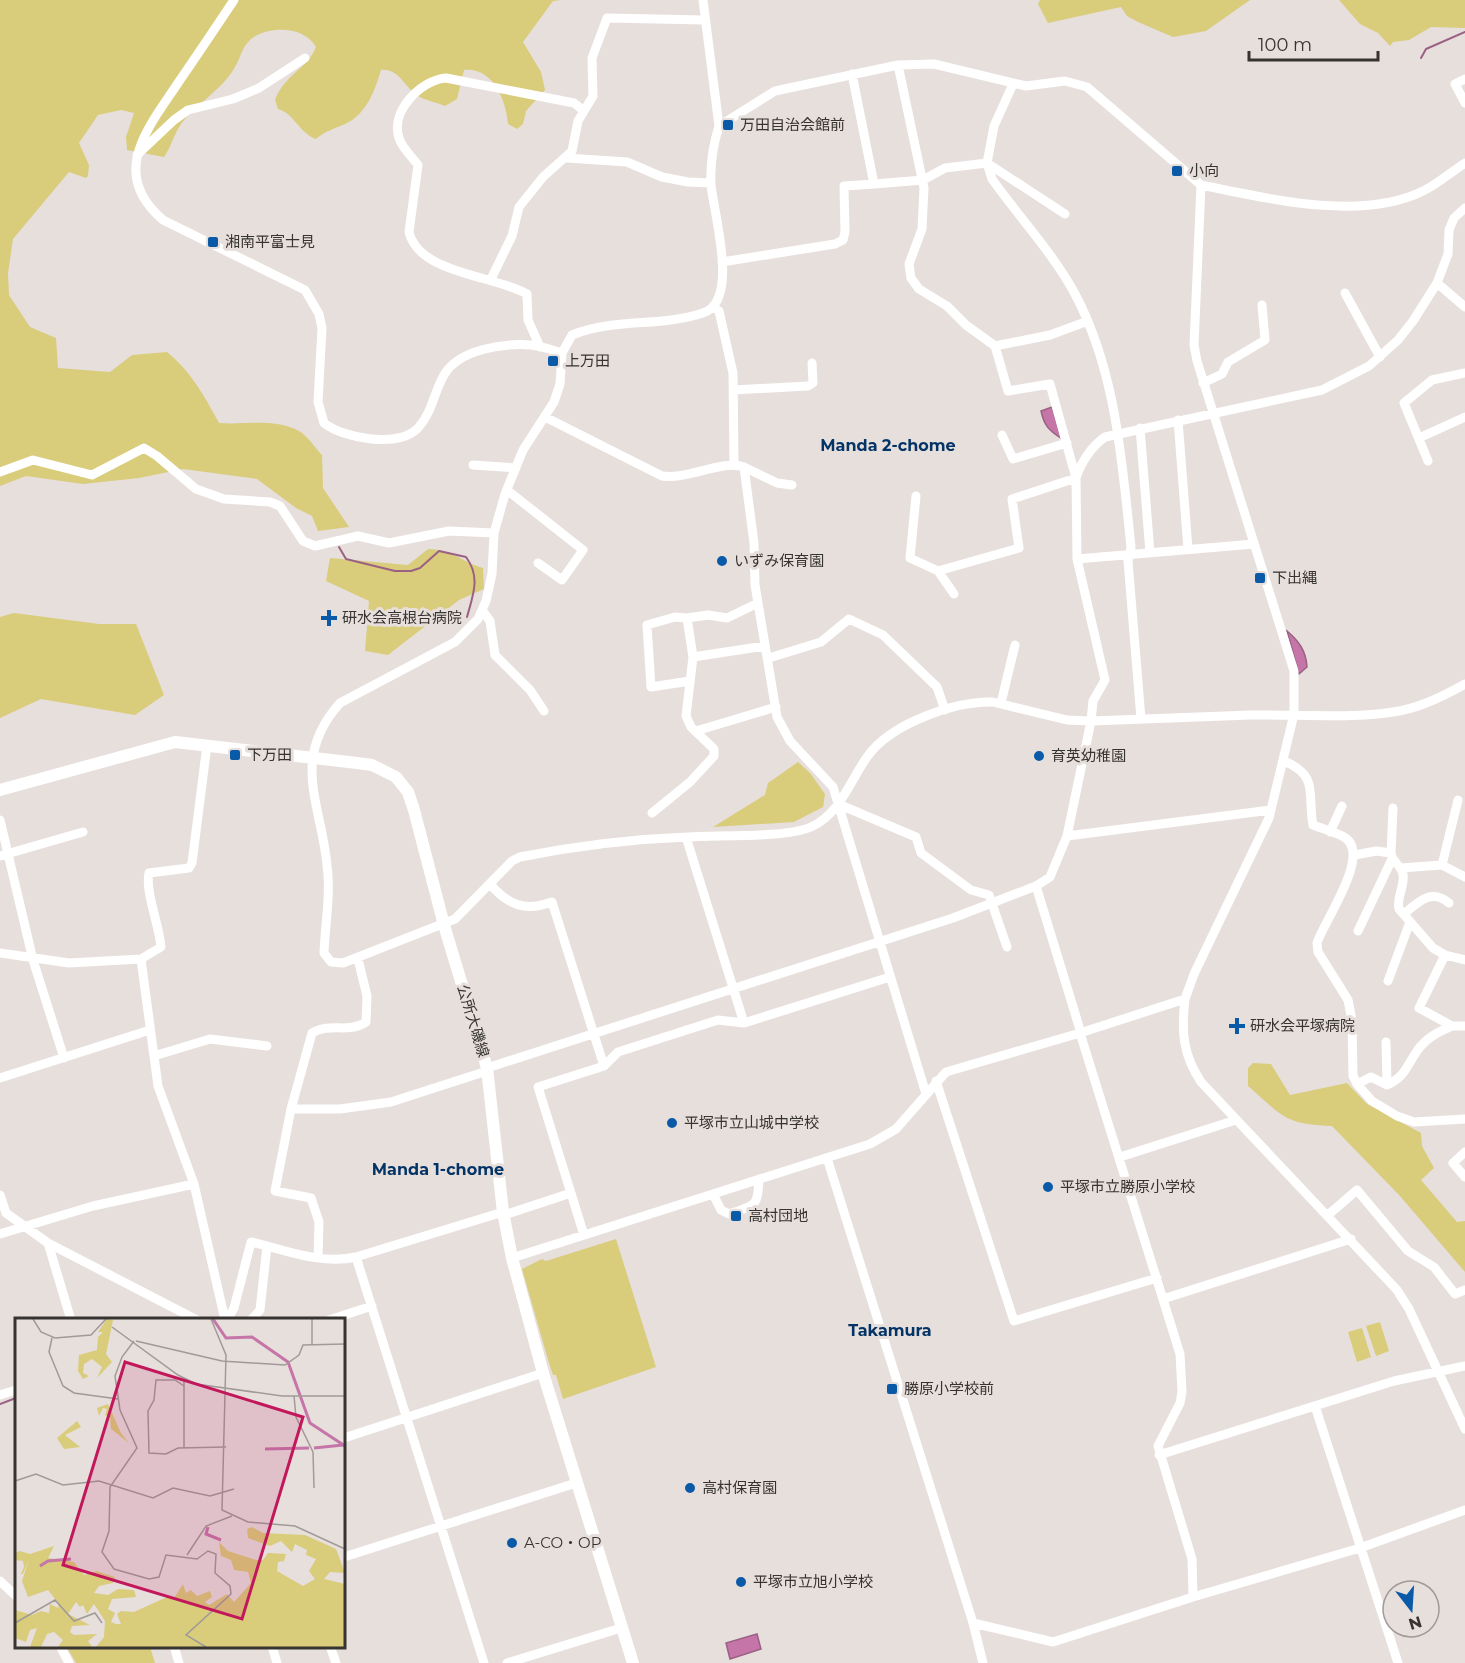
<svg xmlns="http://www.w3.org/2000/svg" width="1465" height="1663" font-family="Montserrat,'Noto Sans JP',sans-serif">
	<style>
		.green { fill: #d9cc7b }
		.water { fill: #c575a7; stroke: #9a6184; stroke-width: 1.5 }
		.lines { fill: none; stroke-linecap: round; stroke-linejoin: round }
		.stream { stroke: #9a6184; stroke-width: 2 }
		.minor { stroke: #fff; stroke-width: 9 }
		.major { stroke: #fff; stroke-width: 12 }
		.poi-dot { fill: #0b5aa8; stroke: #e7dfdc; stroke-width: 2 }
		.labels { text-anchor: middle; stroke-width: 6; stroke-linejoin: round; paint-order: stroke }
		.poi-label { font-size: 15px; fill: #363331; stroke: #e7dfdc; text-anchor: start }
		.street-label { font-size: 15px; fill: #363331; stroke: #e7dfdc }
		.neighbourhood-label { font-size: 16px; font-weight: bold; fill: #043466; stroke: #e7dfdc }
		.inset-river { fill: none; stroke: #c575a7; stroke-width: 3 }
		.inset-road { fill: none; stroke: #a09a98; stroke-width: 1.5 }
		.view { fill: #c2185b; fill-opacity: 0.15; stroke: #c2185b; stroke-width: 3 }
		.inset-edge { fill: none; stroke: #363331; stroke-width: 3 }
	</style>
	<rect width="100%" height="100%" fill="#e7dfdc"/>
	<path class="green" d="M 0,0 L 561,0 L 553,1 L 523,42 L 541,72 L 545,90 L 526,111 L 523,124 L 517,129 L 508,124 C 506,100 493,67 464,70 L 457,99 L 445,106 C 437,102 426,101 418,96 C 404,87 399,68 381,70 C 375,90 367,114 345,124 C 334,129 325,131 316,139 C 299,133 294,113 278,109 L 275,100 C 285,74 308,68 316,47 C 305,26 269,25 251,39 C 241,48 241,57 235,67 C 222,90 197,103 181,124 C 174,134 171,147 164,157 L 127,150 L 126,137 L 134,113 L 121,110 L 98,115 L 79,143 L 89,165 L 88,176 L 86,178 L 69,172 L 13,239 L 8,273 L 9,295 L 30,327 L 56,338 L 58,368 L 110,372 L 132,355 L 167,352 C 190,370 205,397 219,423 C 245,425 274,418 299,431 C 308,436 315,448 322,455 L 323,488 L 349,527 L 318,531 L 312,516 L 296,508 L 257,479 L 183,469 L 139,478 L 83,484 L 26,476 L 0,486 Z
		M 1040,0 L 1250,0 L 1206,31 L 1173,37 L 1138,22 L 1127,16 L 1121,7 L 1048,23 L 1038,4 Z
		M 1339,0 L 1465,0 L 1465,28 L 1431,27 L 1409,40 L 1393,42 L 1390,46 L 1378,33 L 1360,24 Z
		M 428,549 C 452,549 460,561 483,568 L 484,589 L 459,600 L 388,655 L 365,651 L 369,601 L 326,581 L 330,558 L 408,565 Z
		M 14,613 L 99,624 L 136,624 L 164,695 L 135,715 L 41,699 L 0,718 L 0,617 Z
		M 798,762 L 810,773 L 825,794 L 823,807 L 794,822 L 713,827 L 765,795 L 768,783 Z
		M 1253,1063 L 1271,1064 L 1290,1095 L 1347,1083 L 1367,1104 L 1421,1133 L 1422,1146 L 1434,1168 L 1421,1180 L 1457,1222 L 1465,1221 L 1465,1272 L 1400,1196 L 1332,1126 C 1283,1124 1283,1116 1248,1086 L 1248,1068 Z
		M 616,1239 L 656,1367 L 563,1399 L 556,1375 L 553,1375 L 549,1363 L 522,1269 L 542,1259 L 546,1261 Z
		M 1380,1322 L 1389,1351 L 1376,1356 L 1366,1326 Z
		M 1362,1328 L 1371,1357 L 1357,1362 L 1348,1332 Z
		M 75,1646 L 150,1647 L 155,1663 L 76,1663 L 68,1649 Z"/>
	<path class="water" d="M 1052,407 L 1061,438 C 1049,431 1044,425 1041,411 Z
		M 1287,631 C 1299,641 1306,651 1307,667 L 1299,674 Z
		M 757,1634 L 761,1649 L 730,1659 L 726,1643 Z"/>
	<g class="lines">
		<path class="stream" d="M 1421,58 L 1426,49 L 1465,32
			M 339,547 L 346,559 L 395,571 L 411,571 L 420,568 L 439,551 L 466,557 C 481,577 473,595 467,617
			M 0,1404 L 16,1398"/>
		<path class="minor" d="M 234,0 C 216,27 198,54 180,80 C 150,126 107,172 163,220 L 305,290 L 319,314 L 322,328 L 318,402 L 324,423 C 344,439 399,448 418,428 C 432,413 434,392 444,375 C 459,349 504,343 531,345 C 541,346 552,350 562,353
			M 703,0 L 719,126
			M 898,65 L 924,188 L 922,229 L 909,264 L 911,278 L 919,289 L 947,306 L 966,325 L 995,346 L 1008,391 L 1050,384 L 1076,478 L 1012,499 L 1019,548 L 938,571 L 910,558 L 916,496
			M 852,74 L 874,184 L 923,180 L 945,168 L 987,163 L 1065,214
			M 1465,79 L 1455,84 L 1465,103
			M 1013,84 L 994,126 L 987,163 L 992,179 C 1019,217 1053,253 1075,294 C 1116,371 1122,462 1131,547 L 1128,561 L 1141,719
			M 137,155 L 174,120 L 188,110 L 233,99 L 259,88 L 305,58
			M 567,158 L 627,162 L 662,177 L 688,182 L 711,183
			M 1201,185 C 1266,198 1361,222 1423,191 C 1438,184 1451,172 1465,163
			M 722,262 L 835,244 L 843,240 L 845,232 L 844,186 L 874,184
			M 491,279 L 512,236 L 519,207 L 543,177 L 572,151 L 578,121 L 593,96 L 592,58 L 607,18 L 705,20
			M 1437,283 L 1465,307
			M 1345,293 L 1380,357
			M 714,308 L 719,311 L 733,373 L 734,465
			M 995,346 L 1050,335 L 1088,321
			M 540,347 L 528,320 L 527,294 C 494,275 419,274 409,232 L 418,165 C 412,157 402,148 399,138 C 390,111 421,80 446,78 L 574,103 L 584,111
			M 1203,383 L 1222,374 L 1228,362 L 1265,340 L 1262,305
			M 733,390 L 808,386 L 813,383 L 812,363
			M 545,417 L 662,476 C 688,480 723,459 744,467 L 754,543 L 755,585 L 777,717 L 790,741 L 833,787 L 926,1094
			M 1178,420 L 1188,549
			M 1140,428 L 1150,553
			M 1002,435 L 1013,459 L 1067,443
			M 1419,438 L 1465,417
			M 1428,461 L 1404,403 L 1432,380 L 1465,373
			M 473,465 L 516,468
			M 744,467 L 777,483 L 792,485
			M 0,472 L 33,460 L 92,475 L 144,448 L 157,456 L 196,489 L 224,499 L 270,502 L 280,506 L 303,541 L 315,546 L 358,536 L 389,543 L 449,531 L 494,533
			M 507,490 L 583,550 L 562,580 L 538,563
			M 1077,559 L 1254,544
			M 938,571 L 954,594
			M 482,610 L 490,621 L 495,655 L 530,690 L 544,711
			M 687,618 L 675,617 L 647,625 L 651,687 L 690,681
			M 693,657 L 765,646
			M 769,658 L 821,642 L 849,619 L 883,635 L 937,687 L 945,710
			M 1465,684 C 1444,696 1417,709 1393,712 C 1348,719 1296,714 1251,715 C 1197,717 1144,719 1091,721 L 1067,720 L 993,702 C 954,701 890,724 867,757 C 850,781 840,814 811,827 C 786,838 718,835 688,837 C 632,839 575,846 520,857 L 512,861 L 455,919 L 343,963 L 331,962 L 324,953 C 325,925 331,894 327,865 C 321,803 290,759 340,703 L 455,642 L 478,619 L 486,601 L 492,574 L 494,533 L 505,494 L 523,450 L 554,402 L 560,384 L 562,353 L 572,335 C 614,318 661,327 703,313 C 740,301 714,215 711,185 C 710,165 713,145 719,126 L 775,91 L 898,65 L 934,64 L 1026,86 L 1065,81 L 1087,87 L 1201,185 L 1194,345 L 1197,361 L 1294,671 L 1294,714 L 1269,818 L 1194,974 L 1185,999 C 1181,1032 1183,1055 1201,1082 L 1397,1290 L 1409,1309 L 1465,1429
			M 1001,703 L 1015,645
			M 696,731 L 776,707
			M 1284,761 C 1320,776 1307,795 1313,825 C 1323,829 1335,832 1344,837 C 1373,853 1324,921 1317,943 L 1318,952 L 1348,1000 L 1352,1020 L 1353,1076 L 1357,1084 L 1372,1101 L 1397,1116 L 1414,1122 L 1465,1119
			M 838,804 L 916,837 L 921,853 L 971,890 L 989,895 L 1007,947
			M 652,813 L 690,782 L 714,756 L 714,749 L 691,727 L 686,716 L 693,657 L 687,618 L 708,615 L 727,618 L 758,603
			M 0,820 L 33,960 L 64,1058
			M 1330,832 L 1342,806
			M 1067,836 L 1271,810
			M 686,837 L 744,1023
			M 1391,853 L 1393,808
			M 1355,855 L 1376,851 L 1391,853 C 1392,862 1401,865 1403,874 C 1405,887 1396,897 1399,909 L 1433,948 L 1445,955 L 1465,960
			M 0,856 L 83,832
			M 1442,865 L 1458,800
			M 1401,868 L 1442,865 L 1465,877
			M 490,884 C 508,905 525,912 552,902 L 604,1066
			M 1036,886 L 1081,1033
			M 1404,914 C 1418,902 1431,888 1449,903
			M 1358,931 L 1392,859
			M 0,953 L 69,963 L 141,959 L 161,947 C 159,924 145,892 149,873 L 189,868 L 192,863 L 207,745
			M 1445,955 L 1419,1008 L 1452,1026 L 1465,1026
			M 141,959 L 158,1086 L 194,1184 L 225,1320
			M 1388,981 L 1410,922
			M 1080,1033 L 1185,999
			M 1386,1042 L 1387,1085
			M 154,1056 L 210,1039 L 267,1046
			M 487,1068 L 953,918 L 1036,886 L 1050,877 L 1067,836 L 1091,721 L 1093,701 L 1105,680 L 1077,559 L 1076,478 C 1081,462 1092,446 1105,437 L 1322,390 L 1369,366 L 1398,340 L 1413,321 L 1437,283 L 1448,254 L 1449,230 L 1454,218 L 1465,208
			M 0,1078 L 150,1030
			M 936,1081 L 1014,1321 L 1157,1278
			M 1357,1084 L 1371,1077 L 1387,1085 C 1405,1077 1406,1067 1417,1051 C 1426,1038 1438,1032 1452,1026
			M 291,1109 L 340,1109 L 391,1102 L 487,1071
			M 1465,1152 L 1453,1163 L 1465,1177
			M 1120,1157 L 1236,1120
			M 827,1158 L 973,1623 L 983,1663
			M 713,1194 L 721,1210 L 729,1214 C 755,1205 758,1208 759,1179
			M 0,1195 L 6,1213 L 48,1243 L 197,1320
			M 504,1215 L 571,1193
			M 1328,1215 L 1357,1190 L 1408,1251 L 1434,1267 L 1455,1294 L 1465,1290
			M 0,1234 L 93,1206 L 194,1184
			M 584,1235 L 538,1087 L 604,1066 L 618,1052 L 718,1020 L 744,1023 L 890,977
			M 48,1243 L 71,1320
			M 318,1258 L 319,1222 L 311,1198 L 275,1191 L 291,1109 L 312,1033 C 329,1022 349,1034 366,1022 L 367,996 L 358,959
			M 512,1258 L 870,1144 L 896,1129 L 946,1072 L 1080,1033 L 1180,1354 L 1182,1392 L 1180,1403 L 1158,1446 L 1192,1559 L 1193,1597 L 1053,1642 L 973,1623
			M 1163,1299 L 1351,1239
			M 227,1320 L 234,1308 L 251,1242 C 285,1250 322,1265 356,1257
			M 251,1320 L 260,1310 L 267,1246
			M 329,1320 L 372,1306
			M 0,1395 L 16,1390
			M 1315,1406 L 1398,1663
			M 344,1438 L 543,1373
			M 1159,1455 L 1394,1381 L 1465,1366
			M 344,1557 L 576,1483
			M 0,1581 L 16,1596
			M 1193,1597 L 1360,1548 L 1465,1510
			M 60,1646 L 69,1663
			M 174,1646 L 179,1663
			M 272,1646 L 277,1663
			M 330,1646 L 336,1663
			M 484,1663 L 356,1257 L 503,1212
			M 507,1663 L 621,1628"/>
		<path class="major" d="M 0,790 L 175,742 L 357,763 L 372,765 L 396,777 L 408,792 L 414,810 L 444,925 L 487,1068 L 503,1212 L 512,1258 L 543,1373 L 633,1663"/>
	</g>
	<g class="poi-dot">
		<rect x="722" y="119" width="12" height="12" rx="3"/>
		<rect x="1171" y="165" width="12" height="12" rx="3"/>
		<rect x="207" y="236" width="12" height="12" rx="3"/>
		<rect x="547" y="355" width="12" height="12" rx="3"/>
		<circle cx="722" cy="561" r="6"/>
		<rect x="1254" y="572" width="12" height="12" rx="3"/>
		<path d="M326 609h6v6h6v6h-6v6h-6v-6h-6v-6h6z"/>
		<rect x="229" y="749" width="12" height="12" rx="3"/>
		<circle cx="1039" cy="756" r="6"/>
		<path d="M1234 1017h6v6h6v6h-6v6h-6v-6h-6v-6h6z"/>
		<circle cx="672" cy="1123" r="6"/>
		<circle cx="1048" cy="1187" r="6"/>
		<rect x="730" y="1210" width="12" height="12" rx="3"/>
		<rect x="886" y="1383" width="12" height="12" rx="3"/>
		<circle cx="690" cy="1488" r="6"/>
		<circle cx="512" cy="1543" r="6"/>
		<circle cx="741" cy="1582" r="6"/>
	</g>
	<g class="labels">
		<g class="poi-label">
			<text x="740" y="130">万田自治会館前</text>
			<text x="1189" y="176">小向</text>
			<text x="225" y="247">湘南平富士見</text>
			<text x="565" y="366">上万田</text>
			<text x="734" y="566">いずみ保育園</text>
			<text x="1272" y="583">下出縄</text>
			<text x="342" y="623">研水会高根台病院</text>
			<text x="247" y="760">下万田</text>
			<text x="1051" y="761">育英幼稚園</text>
			<text x="1250" y="1031">研水会平塚病院</text>
			<text x="684" y="1128">平塚市立山城中学校</text>
			<text x="1060" y="1192">平塚市立勝原小学校</text>
			<text x="748" y="1221">高村団地</text>
			<text x="904" y="1394">勝原小学校前</text>
			<text x="702" y="1493">高村保育園</text>
			<text x="524" y="1548">A-CO・OP</text>
			<text x="753" y="1587">平塚市立旭小学校</text>
		</g>
		<g class="street-label">
			<text transform="translate(473 1021) rotate(73)" y="5">公所大磯線</text>
		</g>
		<g class="neighbourhood-label">
			<text x="888" y="451">Manda 2-chome</text>
			<text x="438" y="1175">Manda 1-chome</text>
			<text x="890" y="1336">Takamura</text>
		</g>
	</g>
	<g transform="translate(15 1318)">
		<rect width="330" height="330" fill="#e7dfdc"/>
		<path d="M 92,1 L 98,2 L 91,36 L 97,44 L 82,60 L 87,49 L 77,41 L 69,46 L 68,55 L 74,58 L 68,61 L 63,53 L 64,37 L 82,32 L 83,19 L 88,14 L 83,14 ZM 93,86 L 106,115 L 114,125 L 96,111 L 95,99 L 90,97 L 92,91 L 88,90 L 84,98 L 82,90 ZM 62,103 L 66,109 L 50,117 L 65,129 L 49,131 L 42,120 ZM 237,209 L 248,215 L 290,217 L 321,231 L 330,255 L 315,254 L 309,261 L 330,266 L 330,329 L 81,329 L 89,319 L 90,303 L 79,286 L 72,296 L 68,287 L 65,289 L 61,284 L 53,296 L 75,307 L 57,308 L 55,314 L 59,317 L 82,316 L 73,323 L 77,329 L 43,329 L 48,322 L 39,314 L 32,316 L 26,329 L 15,329 L 22,310 L 15,312 L 11,324 L 0,320 L 0,292 L 17,297 L 26,293 L 34,295 L 35,286 L 43,290 L 44,286 L 33,272 L 13,279 L 7,263 L 14,241 L 8,256 L 0,256 L 6,256 L 9,249 L 8,243 L 0,242 L 0,235 L 5,233 L 15,236 L 39,228 L 33,240 L 59,244 L 69,257 L 81,253 L 100,259 L 98,265 L 84,268 L 79,275 L 93,277 L 103,271 L 119,272 L 121,279 L 97,281 L 93,291 L 100,295 L 96,304 L 101,306 L 106,306 L 102,296 L 106,293 L 119,294 L 152,279 L 159,280 L 168,266 L 171,275 L 176,272 L 182,278 L 195,273 L 197,279 L 190,284 L 194,287 L 212,276 L 219,284 L 236,265 L 233,254 L 219,252 L 216,242 L 206,238 L 204,224 L 213,233 L 241,242 L 248,242 L 253,235 L 271,236 L 269,243 L 263,244 L 262,253 L 288,268 L 300,261 L 294,253 L 301,241 L 291,237 L 292,232 L 280,226 L 277,234 L 266,223 L 255,228 L 233,220 L 232,211 Z" fill="#d9cc7b"/>
		<path class="inset-river" d="M 198,1 L 211,20 L 237,19 L 273,44 L 295,105 L 330,128M 299,130 L 328,127M 250,131 L 294,130M 193,209 L 191,216 L 206,222M 25,248 L 33,243 L 56,241"/>
		<path class="inset-road" d="M 18,1 L 26,14 L 40,20 L 76,17 L 91,1M 196,1 L 211,37 L 207,192 L 233,204 L 280,208 L 330,231M 297,1 L 297,26M 97,9 L 163,57 L 181,66 L 267,78 L 330,78M 37,20 L 34,34 L 48,68 L 59,75 L 103,81M 119,23 L 107,39 L 100,58 L 105,92 L 122,130 L 95,169 L 94,213 L 87,234 L 99,251 L 134,261 L 144,259 L 151,237 L 182,241 L 193,233 L 201,236 L 200,255 L 215,268 L 216,276 L 171,317 L 191,329M 121,23 L 207,43 L 270,47 L 284,37 L 288,27 L 330,26M 169,61 L 169,130M 169,68 L 160,62 L 141,62 L 139,82 L 133,93 L 134,135 L 151,136 L 163,130 L 211,129M 279,78 L 281,99 L 298,134 L 299,170M 0,163 L 21,156 L 48,167 L 84,163 L 138,180 L 158,170 L 195,178 L 219,171M 172,237 L 191,208 L 217,198M 0,305 L 40,282 L 59,303 L 80,295 L 87,305"/>
		<path class="view" d="M 110,44 L 288,99 L 227,301 L 48,247 Z"/>
		<rect width="330" height="330" class="inset-edge"/>
	</g>
	<g transform="translate(1411 1609) rotate(163)"><circle r="28" fill="#e7dfdc" stroke="#a09a98" stroke-width="1.5"/>
	<path d="M0-4.5L10 22L0 15L-10 22Z" fill="#0b5aa8"/>
	<text y="-9" font-size="16" font-weight="bold" text-anchor="middle" fill="#363331">N</text>
	</g>
	<path d="M1249 51v9h129v-9" fill="none" stroke="#363331" stroke-width="3"/>
	<text x="1258" y="51" font-size="18" fill="#363331" stroke="#e7dfdc" stroke-width="4.5" paint-order="stroke">100 m</text>
</svg>
